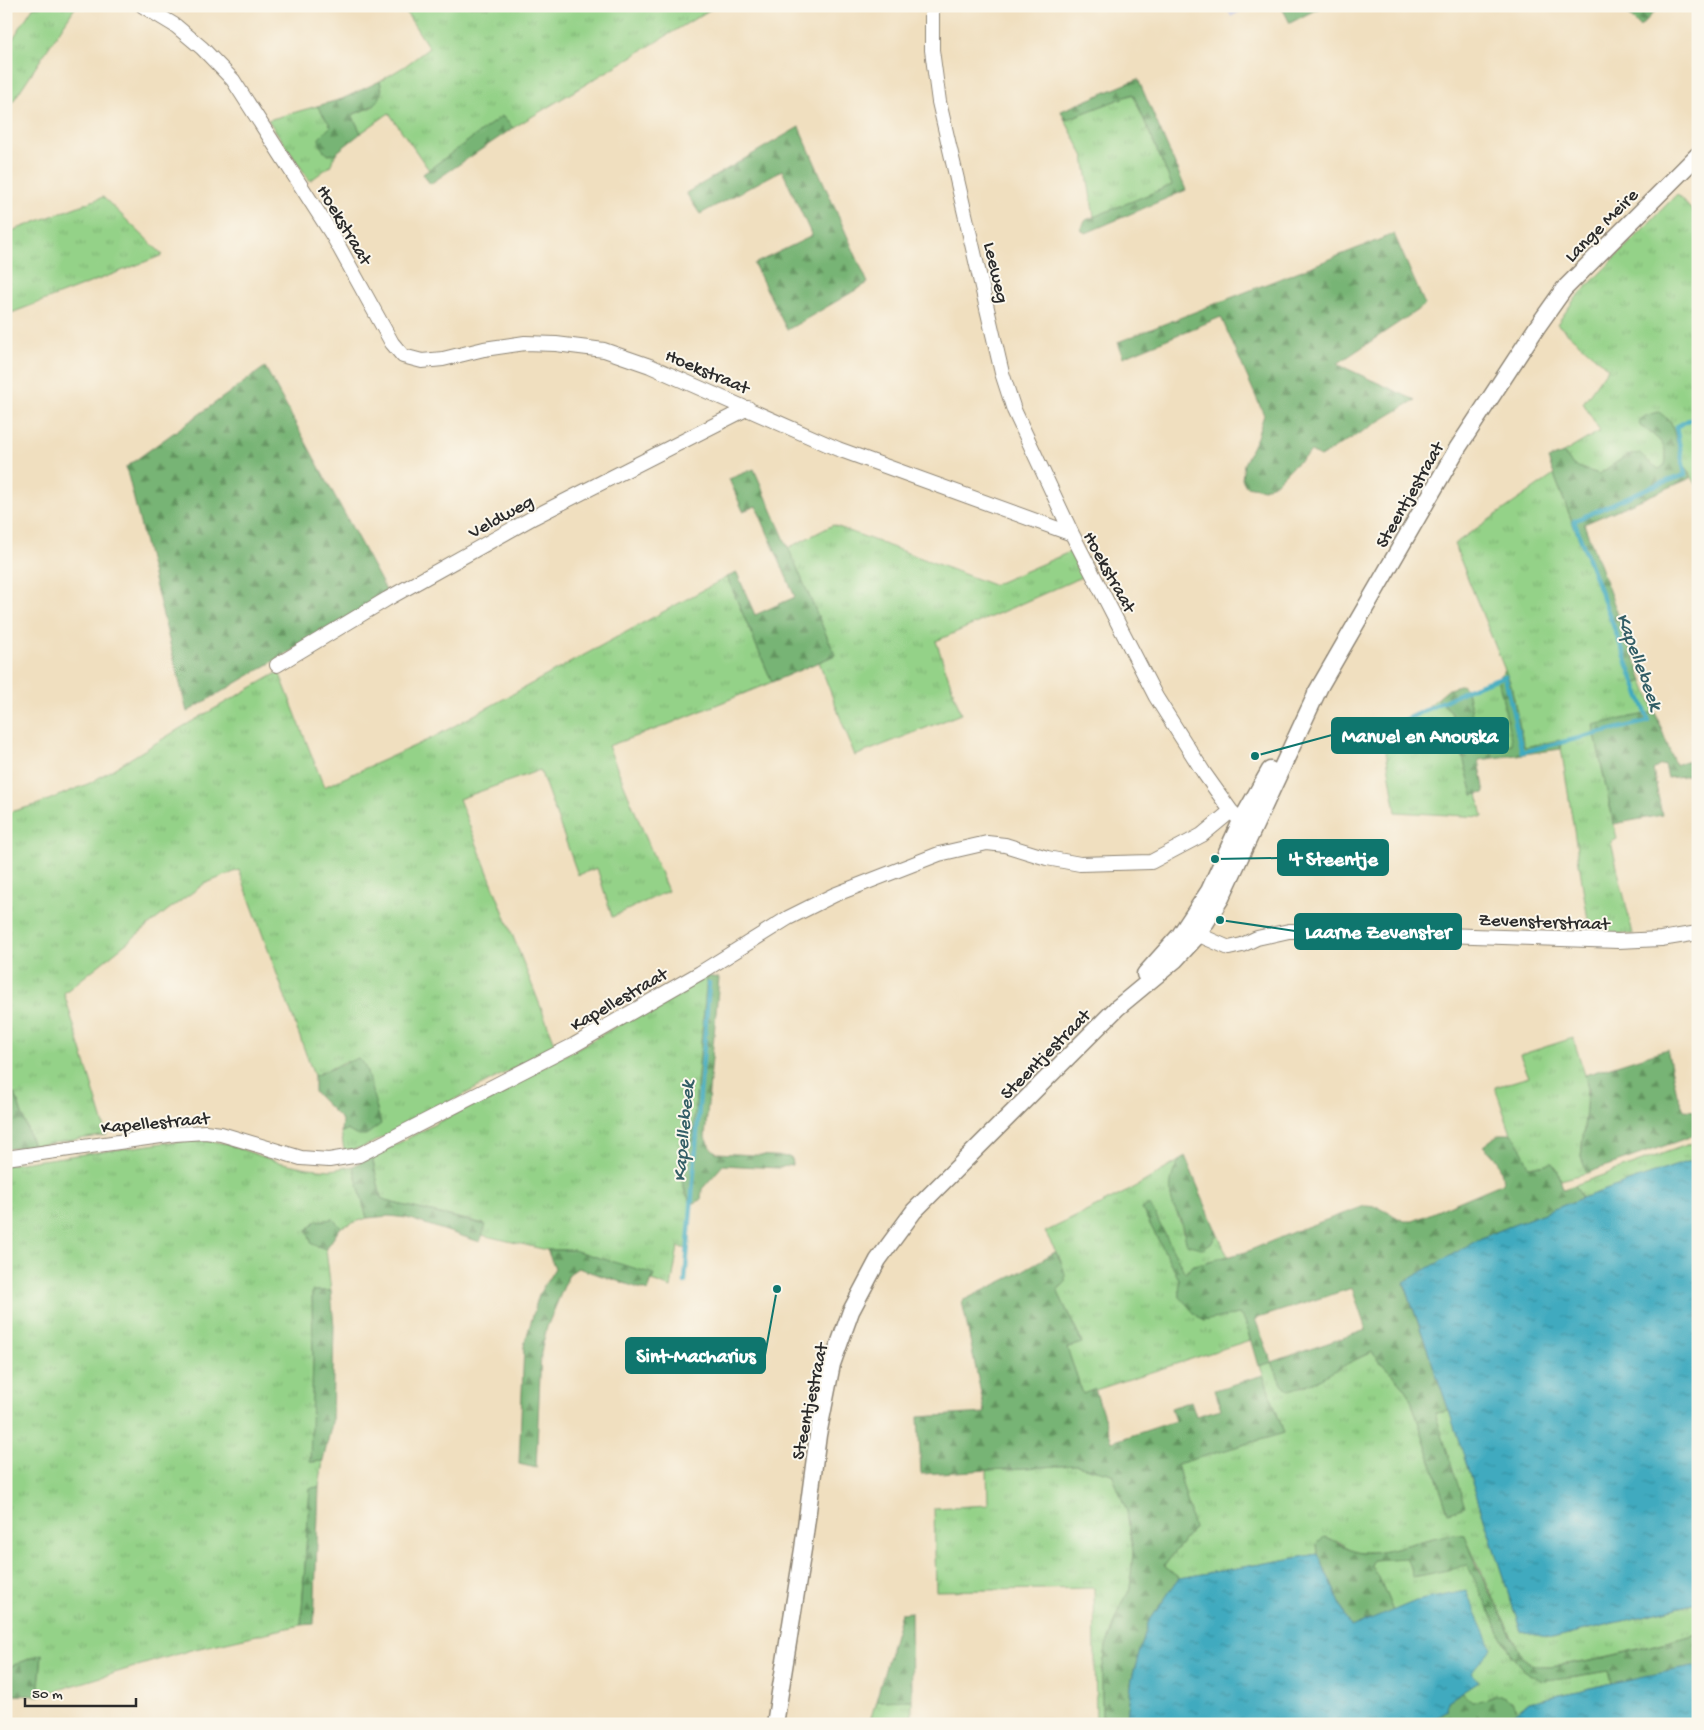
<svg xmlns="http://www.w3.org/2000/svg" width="1704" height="1730" font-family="'Gochi Hand',sans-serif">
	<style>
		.industrial { fill: #c0c2dd }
		.grass { fill: url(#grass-tufts); stroke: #607e5a }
		.forest { fill: url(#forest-firs); stroke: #517050; fill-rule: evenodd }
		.water { fill: url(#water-ripples); stroke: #356a75 }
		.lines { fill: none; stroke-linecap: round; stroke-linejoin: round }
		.stream { stroke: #3faabf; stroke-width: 4.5 }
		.minor-casing { stroke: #8e8575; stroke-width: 16 }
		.tertiary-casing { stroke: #8e8575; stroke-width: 19 }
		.minor { stroke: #fff; stroke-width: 14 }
		.tertiary { stroke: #fff; stroke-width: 16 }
		.labels { text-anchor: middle; stroke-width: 4; stroke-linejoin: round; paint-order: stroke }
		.street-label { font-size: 19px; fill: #2b2b2b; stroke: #fbf7ec }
		.water-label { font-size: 20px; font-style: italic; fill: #335e66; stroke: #fbf7ec }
		.leader { fill: none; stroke: #0f766e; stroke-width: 2 }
		.callout-dot { fill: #0f766e; stroke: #fbf7ec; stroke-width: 2 }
		.callout { fill: #0f766e; stroke: #0f766e; stroke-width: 2 }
		.callout-label { font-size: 20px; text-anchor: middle; font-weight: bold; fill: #fff }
	</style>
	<defs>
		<pattern id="grass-tufts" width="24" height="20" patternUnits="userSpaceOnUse" patternTransform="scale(1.25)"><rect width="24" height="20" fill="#94d288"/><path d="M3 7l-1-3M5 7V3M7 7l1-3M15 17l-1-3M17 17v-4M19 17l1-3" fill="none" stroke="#80b476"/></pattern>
		<pattern id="forest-firs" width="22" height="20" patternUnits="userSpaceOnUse" patternTransform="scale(1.25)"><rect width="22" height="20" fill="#77b474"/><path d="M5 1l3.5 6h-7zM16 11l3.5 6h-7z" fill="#62935f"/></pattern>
		<pattern id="water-ripples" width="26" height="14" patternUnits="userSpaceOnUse" patternTransform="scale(1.25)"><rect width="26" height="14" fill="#3faabf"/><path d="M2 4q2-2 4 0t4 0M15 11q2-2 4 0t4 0" fill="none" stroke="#358b9b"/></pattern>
	</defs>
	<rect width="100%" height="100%" fill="#fbf7ec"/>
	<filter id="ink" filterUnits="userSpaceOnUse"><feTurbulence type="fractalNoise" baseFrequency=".02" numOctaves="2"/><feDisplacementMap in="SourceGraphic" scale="10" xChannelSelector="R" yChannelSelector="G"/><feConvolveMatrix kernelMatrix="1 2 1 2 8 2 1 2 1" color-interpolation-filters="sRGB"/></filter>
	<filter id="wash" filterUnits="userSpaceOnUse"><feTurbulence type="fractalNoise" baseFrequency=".0096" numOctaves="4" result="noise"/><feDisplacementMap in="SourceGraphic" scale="20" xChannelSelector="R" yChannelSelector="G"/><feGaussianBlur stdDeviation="1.12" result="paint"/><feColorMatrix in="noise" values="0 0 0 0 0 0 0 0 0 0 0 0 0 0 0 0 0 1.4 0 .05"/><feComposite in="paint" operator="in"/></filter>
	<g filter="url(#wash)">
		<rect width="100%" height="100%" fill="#f0dfbf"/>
		<path class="industrial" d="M 1226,6 L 1251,6 L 1231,17 Z"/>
		<path class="grass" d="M 34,6 L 76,6 L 6,112 L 6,49 Z
			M 402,6 L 716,6 L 513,128 L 502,116 L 429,170 L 389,113 L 361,133 L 352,115 L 374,106 L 382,89 L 380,81 L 405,66 L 429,48 Z
			M 1133,94 L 1172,185 L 1094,217 L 1084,157 L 1065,120 Z
			M 317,106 L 331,126 L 329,155 L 336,153 L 330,166 L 310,181 L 268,120 Z
			M 1677,194 L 1698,217 L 1698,487 L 1683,463 L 1671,422 L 1640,426 C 1656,436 1670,445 1665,465 L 1659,470 L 1649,462 L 1626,456 L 1599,474 L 1574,466 L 1563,453 L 1600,431 L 1583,403 L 1608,368 L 1557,324 L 1574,300 Z
			M 103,197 L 163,255 L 6,315 L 6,233 Z
			M 1554,475 L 1635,684 L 1643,681 L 1655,712 L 1593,726 L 1617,839 L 1611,842 L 1633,934 L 1590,933 L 1560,741 L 1524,747 L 1511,685 L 1454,544 Z
			M 833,525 L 993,585 L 1072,551 L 1084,576 L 936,641 L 961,714 L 855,756 L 819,662 L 835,655 L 788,548 Z
			M 727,577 L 772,682 L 662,727 L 608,746 L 668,891 L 612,917 L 597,868 L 578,875 L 540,770 L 459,799 L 556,1046 L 366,1146 L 352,1150 L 344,1149 L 341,1132 L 347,1130 L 356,1135 L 347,1061 L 314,1076 L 239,870 L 204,884 L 168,910 L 64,993 L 107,1135 L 33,1146 L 15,1094 L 6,1097 L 6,813 L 36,805 L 90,783 L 184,726 L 279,672 L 324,787 L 432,738 Z
			M 1498,677 L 1513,744 L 1479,749 L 1467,690 L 1487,684 Z
			M 1437,699 L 1451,711 L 1473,795 L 1478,794 L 1483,817 L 1396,812 L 1383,734 L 1400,730 Z
			M 707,976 L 692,1141 L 680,1148 L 679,1164 L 685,1193 L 692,1204 L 689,1249 L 678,1247 L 671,1288 L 652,1281 L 654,1275 L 573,1250 L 547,1250 L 482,1235 L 485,1224 L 393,1203 L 381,1198 L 372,1157 L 540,1069 Z
			M 1573,1038 L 1587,1081 L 1586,1107 L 1581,1157 L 1587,1173 L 1561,1180 L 1558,1171 L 1552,1163 L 1529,1167 L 1517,1139 L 1511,1134 L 1495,1087 L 1529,1077 L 1520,1055 Z
			M 204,1140 L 223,1143 L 278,1162 L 308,1168 L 331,1170 L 353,1166 L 367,1218 L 341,1227 L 333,1219 L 312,1244 L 326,1249 L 331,1291 L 312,1291 L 313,1357 L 311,1462 L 323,1461 L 319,1487 L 310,1488 L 301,1625 L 191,1650 L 38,1696 L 42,1654 L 6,1668 L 6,1165 L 163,1143 Z
			M 1698,1141 L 1698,1158 L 1582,1198 L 1575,1185 Z
			M 1180,1160 C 1172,1174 1167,1190 1174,1206 C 1178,1217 1181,1220 1183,1233 L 1211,1244 L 1217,1233 L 1228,1256 L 1194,1265 L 1184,1273 L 1150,1205 L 1142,1209 L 1179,1279 L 1180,1297 L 1214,1319 L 1239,1314 L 1245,1321 L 1250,1340 L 1083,1394 L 1067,1348 L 1082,1342 L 1057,1290 L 1065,1283 L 1061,1261 L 1045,1232 L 1132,1189 Z
			M 1372,1352 C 1384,1368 1398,1377 1409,1394 L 1448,1512 L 1464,1506 L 1435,1413 L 1449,1411 L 1521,1632 L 1552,1638 L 1698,1603 L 1698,1634 C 1669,1640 1554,1674 1532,1664 C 1528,1662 1524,1657 1520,1654 L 1464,1535 C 1429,1533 1396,1554 1363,1552 C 1354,1552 1345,1546 1338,1541 L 1317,1544 L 1318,1554 L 1179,1578 L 1164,1566 L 1194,1528 L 1177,1464 L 1284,1433 L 1260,1366 L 1272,1362 L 1281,1384 L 1303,1387 L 1342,1366 Z
			M 1077,1465 L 1112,1474 L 1127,1511 L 1133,1551 L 1130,1589 L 1121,1606 L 1106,1647 L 1102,1673 L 1102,1724 L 1096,1724 L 1094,1588 L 936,1591 L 934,1508 L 988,1505 L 987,1470 Z
			M 1407,1557 L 1411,1567 L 1413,1577 L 1468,1565 L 1510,1654 L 1527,1674 L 1571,1677 L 1609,1671 L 1612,1683 L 1529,1702 L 1517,1712 L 1511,1701 L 1491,1697 L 1481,1702 L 1472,1701 L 1462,1692 L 1478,1681 L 1416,1601 L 1393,1611 L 1378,1575 L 1371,1566 L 1373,1560 Z
			M 912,1700 L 912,1724 L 869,1724 L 876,1701 Z"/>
		<path class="forest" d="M 1281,6 L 1323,6 L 1290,23 Z
			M 1619,6 L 1660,6 L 1640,27 Z
			M 1138,79 L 1186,190 L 1086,233 L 1082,231 L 1081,228 L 1086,220 L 1172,185 L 1133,94 L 1065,120 L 1061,111 Z
			M 380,81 C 386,106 369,106 352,115 L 361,133 L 336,153 L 329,155 C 322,151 320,146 319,138 L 331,126 L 317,106 L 342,99 Z
			M 502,116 L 513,128 L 430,184 L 423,174 Z
			M 799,127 L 868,283 L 787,330 L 754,264 L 812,236 L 782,170 L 700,214 L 686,193 Z
			M 1394,234 L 1425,305 L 1337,364 L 1415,400 L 1320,457 L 1311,452 L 1293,466 L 1277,482 L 1264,489 L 1246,486 L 1242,479 L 1244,464 L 1257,437 L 1264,415 L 1221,317 L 1123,357 L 1118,342 Z
			M 265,367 L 388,594 L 187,712 L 126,467 Z
			M 1659,412 L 1671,422 L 1683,463 L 1691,478 L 1584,524 L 1643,681 L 1635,684 L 1548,459 L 1563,453 L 1574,466 L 1599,474 L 1626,456 L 1640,453 L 1649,462 L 1659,469 L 1665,465 C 1670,445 1656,436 1640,426 L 1639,420 L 1647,415 Z
			M 754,469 L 835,655 L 772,682 L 727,577 L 737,573 L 755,615 L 795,597 L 756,506 L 743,511 L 729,479 Z
			M 1505,670 L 1511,685 L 1524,747 L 1560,740 L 1561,749 L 1479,760 L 1485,793 L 1473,795 L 1451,711 L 1437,699 L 1449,689 L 1462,685 L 1467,690 L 1479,749 L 1512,744 L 1498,677 Z
			M 1655,712 L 1675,765 L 1698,758 L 1698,774 L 1668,778 L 1665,765 L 1659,766 L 1653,770 L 1662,815 L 1614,824 L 1593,725 Z
			M 707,976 L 719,978 L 705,1138 L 710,1147 L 717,1153 L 791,1157 L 792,1165 L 778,1168 L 723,1165 L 702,1189 L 701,1200 L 692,1204 C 681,1187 678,1168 680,1148 L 692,1141 Z
			M 1667,1049 L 1677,1094 L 1684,1110 L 1695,1111 L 1698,1108 L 1698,1134 L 1587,1173 L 1581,1157 L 1588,1090 L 1585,1075 Z
			M 358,1058 L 362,1061 L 366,1069 L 381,1124 L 366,1135 L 356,1135 L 347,1130 L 341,1132 L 342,1120 L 314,1092 L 314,1076 Z
			M 15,1094 L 33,1146 L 6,1149 L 6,1137 L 8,1137 L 6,1130 L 6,1097 Z
			M 1499,1134 L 1511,1134 L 1517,1139 L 1529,1167 L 1552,1163 L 1558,1171 L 1563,1189 L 1575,1185 L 1582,1198 L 1483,1237 L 1404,1283 L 1449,1411 L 1435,1413 L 1465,1507 L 1448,1512 L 1409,1394 C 1398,1377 1384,1368 1372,1352 C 1344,1363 1318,1384 1289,1390 L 1281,1384 L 1272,1362 L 1258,1366 L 1245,1321 L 1239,1314 L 1203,1321 L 1195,1314 L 1180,1297 L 1179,1279 L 1142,1209 L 1150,1205 L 1185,1273 L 1194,1265 L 1246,1252 L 1298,1230 L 1365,1206 L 1378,1207 L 1404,1221 L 1413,1221 L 1503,1183 C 1501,1164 1497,1158 1483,1146 ZM 1352,1288 L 1366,1330 L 1272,1362 L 1255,1319 Z
			M 1185,1156 L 1217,1233 L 1211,1244 L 1203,1249 L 1187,1244 C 1184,1237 1184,1228 1181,1221 C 1180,1216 1176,1212 1174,1207 C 1167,1190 1171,1166 1185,1156 Z
			M 372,1157 L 381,1198 L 393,1203 L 486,1225 L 480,1242 L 407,1218 L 389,1216 L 367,1218 L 353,1166 Z
			M 333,1219 L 341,1227 L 326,1249 L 312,1244 L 307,1230 L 316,1221 Z
			M 547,1250 L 573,1250 L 654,1274 L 648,1291 L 578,1268 L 569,1274 L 547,1327 L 541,1352 L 536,1468 L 519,1464 L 524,1346 L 539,1294 L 555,1268 Z
			M 1055,1252 C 1062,1262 1066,1271 1065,1283 L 1057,1290 L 1082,1343 L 1067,1348 L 1083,1394 L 1095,1389 L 1112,1442 L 1175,1421 L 1171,1408 L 1191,1401 L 1196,1416 L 1221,1409 L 1215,1390 L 1263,1375 L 1284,1433 L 1177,1464 L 1194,1528 L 1164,1566 L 1179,1578 L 1148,1623 L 1132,1678 L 1126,1724 L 1102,1724 L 1102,1673 L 1106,1647 L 1121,1606 L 1130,1589 L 1133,1551 L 1127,1511 L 1112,1474 L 1076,1465 L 921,1474 L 918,1417 L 985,1413 L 962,1301 L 1015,1275 Z
			M 312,1291 L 331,1291 L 334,1327 L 332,1423 L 323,1461 L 310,1462 L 313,1357 Z
			M 319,1487 L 314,1624 L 301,1625 L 310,1488 Z
			M 1453,1534 L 1465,1535 L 1476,1564 L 1520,1654 C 1524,1657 1528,1662 1532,1664 C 1554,1674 1669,1641 1698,1634 L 1698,1666 L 1612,1683 L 1609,1671 L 1541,1681 L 1527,1674 L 1510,1654 L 1468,1566 L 1412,1577 L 1411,1567 L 1406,1558 L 1373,1560 L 1371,1566 L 1378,1575 L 1393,1611 L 1351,1628 L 1318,1554 L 1317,1544 L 1318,1541 L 1325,1537 C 1337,1541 1348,1550 1361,1552 C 1384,1555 1428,1537 1453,1534 Z
			M 911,1612 L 912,1700 L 876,1701 L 901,1613 Z
			M 42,1654 L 38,1696 L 6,1695 L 6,1668 Z
			M 1462,1692 L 1472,1701 C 1495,1702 1502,1683 1517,1712 L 1503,1724 L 1423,1724 L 1447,1710 L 1448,1701 Z"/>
		<path class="water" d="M 1698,1158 L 1698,1603 L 1552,1638 L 1521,1632 L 1449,1411 L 1404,1282 L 1483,1237 L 1582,1198 Z
			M 1318,1554 L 1351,1628 L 1416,1601 L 1466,1591 L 1492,1648 L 1471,1672 L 1479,1681 L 1448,1701 L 1447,1710 L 1423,1724 L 1126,1724 L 1132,1678 L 1148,1623 L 1179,1578 Z
			M 1698,1666 L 1698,1724 L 1503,1724 L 1529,1702 L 1639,1677 Z"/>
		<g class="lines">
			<path class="stream" d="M 1401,722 L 1473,687 L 1505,676 L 1522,752 L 1649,721 L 1574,521 L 1650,487 L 1685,475 L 1676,427 L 1698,415
				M 685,1282 L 709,983"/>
		</g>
	</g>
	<g filter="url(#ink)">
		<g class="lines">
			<defs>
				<path id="minor" d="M 143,6 L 176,26 L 202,48 L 233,80 L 333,236 L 392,343 L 403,356 L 422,361 L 443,359 L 484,349 L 525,343 L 556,344 L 604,350 L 650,366 L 838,449 L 1072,534 L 1156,697 L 1204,773 L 1231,811 L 1248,828
					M 932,6 L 932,50 L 939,102 L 1002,373 L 1014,410 L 1072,534
					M 277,665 L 387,599 L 534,517 L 748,408
					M 1190,931 L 1229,948 L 1242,945 L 1257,938 L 1289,931 L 1327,931 L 1618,941 L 1661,939 L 1698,933
					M 6,1158 L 175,1134 L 205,1132 L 221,1134 L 301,1158 L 329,1160 L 359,1155 L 574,1045 L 700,973 L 788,918 L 834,895 L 939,854 L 987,843 L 1005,845 L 1047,858 L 1080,864 L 1151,862 L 1202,835 L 1231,811"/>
				<path id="tertiary" d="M 1316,693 L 1457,449 L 1537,327 L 1564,289 L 1698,155
					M 1145,974 L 1180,935 L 1209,891 L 1241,821 L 1270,770
					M 775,1724 L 803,1549 L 818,1435 L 832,1364 L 851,1311 L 878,1260 L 914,1211 L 1117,1008 L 1175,960 L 1198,935 L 1221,898 L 1321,684"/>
			</defs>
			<use href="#minor" class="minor-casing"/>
			<use href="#tertiary" class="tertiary-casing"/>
			<use href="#minor" class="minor"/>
			<use href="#tertiary" class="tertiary"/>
		</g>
	</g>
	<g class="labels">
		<g class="street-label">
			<text transform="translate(346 224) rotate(59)" y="7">Hoekstraat</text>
			<text transform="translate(1600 224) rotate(-45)" y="7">Lange Meire</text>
			<text transform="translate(998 272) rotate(77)" y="7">Leeweg</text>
			<text transform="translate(708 370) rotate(23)" y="7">Hoekstraat</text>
			<text transform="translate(1408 494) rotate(-60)" y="7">Steentjestraat</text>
			<text transform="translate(500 515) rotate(-29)" y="7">Veldweg</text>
			<text transform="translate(1111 571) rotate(61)" y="7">Hoekstraat</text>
			<text transform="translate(1544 920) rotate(2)" y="7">Zevensterstraat</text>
			<text transform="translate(618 998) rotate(-30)" y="7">Kapellestraat</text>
			<text transform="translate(1044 1053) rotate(-45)" y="7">Steentjestraat</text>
			<text transform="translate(155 1121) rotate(-5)" y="7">Kapellestraat</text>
			<text transform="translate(808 1401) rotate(-78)" y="7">Steentjestraat</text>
		</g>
		<g class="water-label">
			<text transform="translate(1641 661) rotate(70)" y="7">Kapellebeek</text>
			<text transform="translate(682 1131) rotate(-85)" y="7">Kapellebeek</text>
		</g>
	</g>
	<path class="leader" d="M1255 756L1332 735M1215 859L1278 858M1220 920L1295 931M777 1289L765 1355"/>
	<g class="callout-dot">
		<circle cx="1255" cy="756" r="5"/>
		<circle cx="1215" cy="859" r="5"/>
		<circle cx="1220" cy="920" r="5"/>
		<circle cx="777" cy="1289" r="5"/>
	</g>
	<g class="callout">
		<rect x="1332" y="718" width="176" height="35" rx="5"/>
		<rect x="1278" y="840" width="110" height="35" rx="5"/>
		<rect x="1295" y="914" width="166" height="35" rx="5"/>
		<rect x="626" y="1338" width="139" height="35" rx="5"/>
	</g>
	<g class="callout-label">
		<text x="1420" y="742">Manuel en Anouska</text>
		<text x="1333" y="865">'t Steentje</text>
		<text x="1378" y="938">Laarne Zevenster</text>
		<text x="696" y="1362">Sint-Macharius</text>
	</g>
	<rect width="1704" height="1730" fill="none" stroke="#fbf7ec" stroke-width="25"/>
	<path d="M25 1698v8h111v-8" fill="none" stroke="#2b2b2b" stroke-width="2.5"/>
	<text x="32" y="1698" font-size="15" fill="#2b2b2b" stroke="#fbf7ec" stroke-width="4" paint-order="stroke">50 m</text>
</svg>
